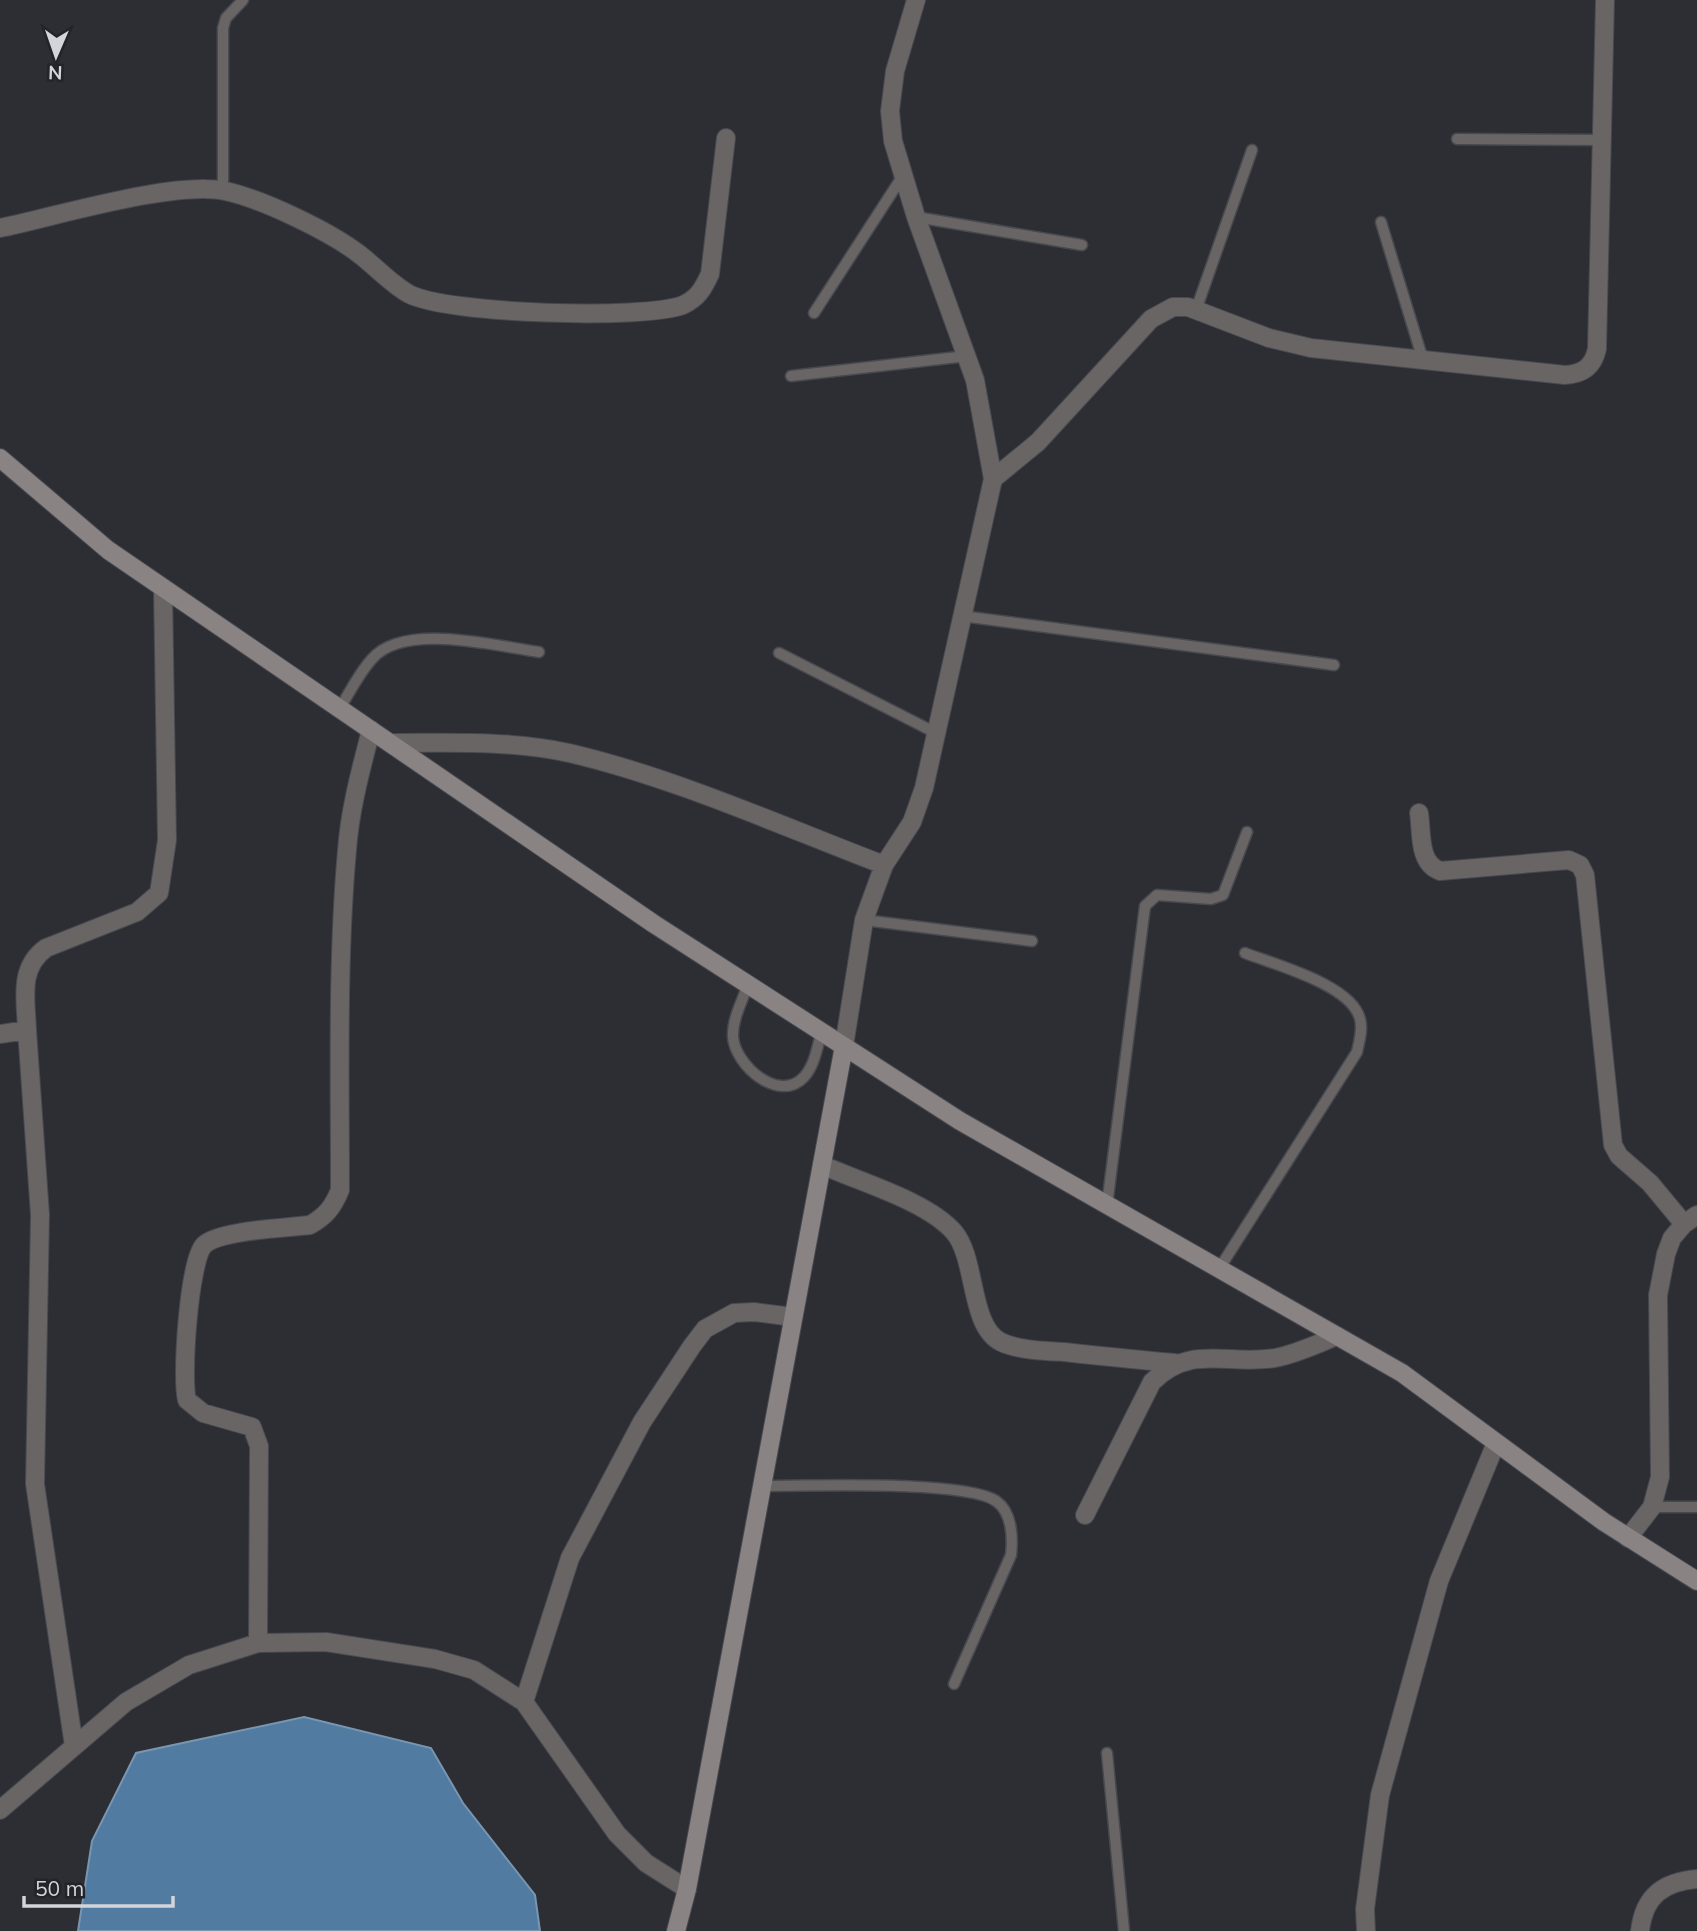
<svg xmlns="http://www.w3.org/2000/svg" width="1697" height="1931" font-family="Mulish,sans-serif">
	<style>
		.water { fill: #517ba0; stroke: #7896b1; stroke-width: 2 }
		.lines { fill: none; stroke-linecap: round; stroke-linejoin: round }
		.lane-casing { stroke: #47494f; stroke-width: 13 }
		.street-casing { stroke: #47494f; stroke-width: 20 }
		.secondary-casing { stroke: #47494f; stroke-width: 20 }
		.lane { stroke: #696565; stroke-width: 10 }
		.street { stroke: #696565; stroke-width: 18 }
		.secondary { stroke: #8a8384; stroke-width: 18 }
	</style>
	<rect width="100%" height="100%" fill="#2c2e34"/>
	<path class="water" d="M 304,1717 L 431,1748 L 463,1803 L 535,1895 L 540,1931 L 78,1931 L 92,1841 L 136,1753 Z"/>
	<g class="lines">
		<defs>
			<path id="lane" d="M 1457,139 L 1602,140
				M 223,190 L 223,28 L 226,18 L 243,0
				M 916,217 L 1082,245
				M 1381,222 L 1423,360
				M 1196,310 L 1252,150
				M 814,313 L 902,177
				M 791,376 L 967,356
				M 962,616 L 1334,665
				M 779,653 L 936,733
				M 340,708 C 350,692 359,673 372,659 C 403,622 496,646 539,652
				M 864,920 L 1032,941
				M 748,984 C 743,1000 732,1019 733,1037 C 735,1065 779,1104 804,1077 C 815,1065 817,1047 822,1031
				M 1107,1205 L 1145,906 L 1157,895 L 1211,899 L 1223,895 L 1247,832
				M 1219,1269 L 1357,1052 C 1359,1042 1363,1030 1360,1019 C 1352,985 1276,965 1245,953
				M 762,1486 C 806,1486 965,1480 996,1501 C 1012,1512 1013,1537 1011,1555 L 954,1684
				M 1652,1507 L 1697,1507
				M 1107,1753 L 1124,1931"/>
			<path id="street" d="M 0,228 C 54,217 175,180 225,191 C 262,199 329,231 359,254 C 375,266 391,284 409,294 C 447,314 643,320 683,305 C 698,298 703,289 710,274 L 726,138
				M 993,479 L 1038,442 L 1151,319 L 1173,307 L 1188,307 L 1269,338 L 1311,348 L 1565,375 C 1583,374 1593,367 1597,349 L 1605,0
				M 390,743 C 449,743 511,740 569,753 C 673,777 784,827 884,865
				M 1419,813 C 1422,833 1418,863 1440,871 L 1569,860 L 1580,865 L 1585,875 L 1613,1145 L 1619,1156 L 1650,1183 L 1684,1224
				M 27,1030 L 40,1215 L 35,1484 L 74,1746
				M 0,1034 L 27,1030 C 26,1000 18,968 46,948 L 137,912 L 159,893 L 167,840 L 163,588
				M 844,1046 L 864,920 L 884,865 L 912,822 L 924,788 L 993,479 L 975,380 L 916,217 L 893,141 L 890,111 L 895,71 L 916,0
				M 822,1165 C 860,1182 927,1201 954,1232 C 977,1259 969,1326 1001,1342 C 1018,1350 1044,1351 1064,1352 C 1101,1356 1138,1360 1175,1363
				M 1085,1515 L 1152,1382 C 1192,1343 1227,1366 1275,1358 C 1296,1354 1317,1344 1337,1336
				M 1628,1538 L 1652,1507 L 1660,1477 L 1658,1295 L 1666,1254 L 1672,1238 L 1684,1224 L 1697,1215
				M 258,1643 L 259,1446 L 252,1427 L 203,1413 L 187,1400 C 181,1378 189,1260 204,1245 C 219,1230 287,1228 310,1225 C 326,1216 333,1207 340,1190 C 340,1077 337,962 347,850 C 350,809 361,769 371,730
				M 524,1702 L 570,1558 L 642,1422 L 692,1346 L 705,1329 L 734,1313 L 754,1312 L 793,1317
				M 0,1810 L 126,1702 L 189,1665 L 258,1643 L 326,1642 L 435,1659 L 474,1670 L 524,1702 L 617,1834 L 646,1863 L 687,1889
				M 1366,1931 L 1365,1909 L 1380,1795 L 1439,1581 L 1496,1443
				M 1640,1931 C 1644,1896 1663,1882 1697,1879"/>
			<path id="secondary" d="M 0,458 L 108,550 L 654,924 L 960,1121 L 1402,1373 L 1604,1522 L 1697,1581
				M 676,1931 L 687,1889 L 844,1046"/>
		</defs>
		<use href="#lane" class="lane-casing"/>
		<use href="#street" class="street-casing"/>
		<use href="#secondary" class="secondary-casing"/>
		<use href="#lane" class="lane"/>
		<use href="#street" class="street"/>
		<use href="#secondary" class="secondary"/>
	</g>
	<g transform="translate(56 56) rotate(182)" stroke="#23242a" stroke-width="5" paint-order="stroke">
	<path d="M0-5L12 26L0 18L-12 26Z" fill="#d4d5da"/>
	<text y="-10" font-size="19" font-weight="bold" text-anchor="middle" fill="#d4d5da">N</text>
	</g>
	<path d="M24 1896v10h149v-10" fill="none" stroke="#d4d5da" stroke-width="3.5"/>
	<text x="35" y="1896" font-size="21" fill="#d4d5da" stroke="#23242a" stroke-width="5" paint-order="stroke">50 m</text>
</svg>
